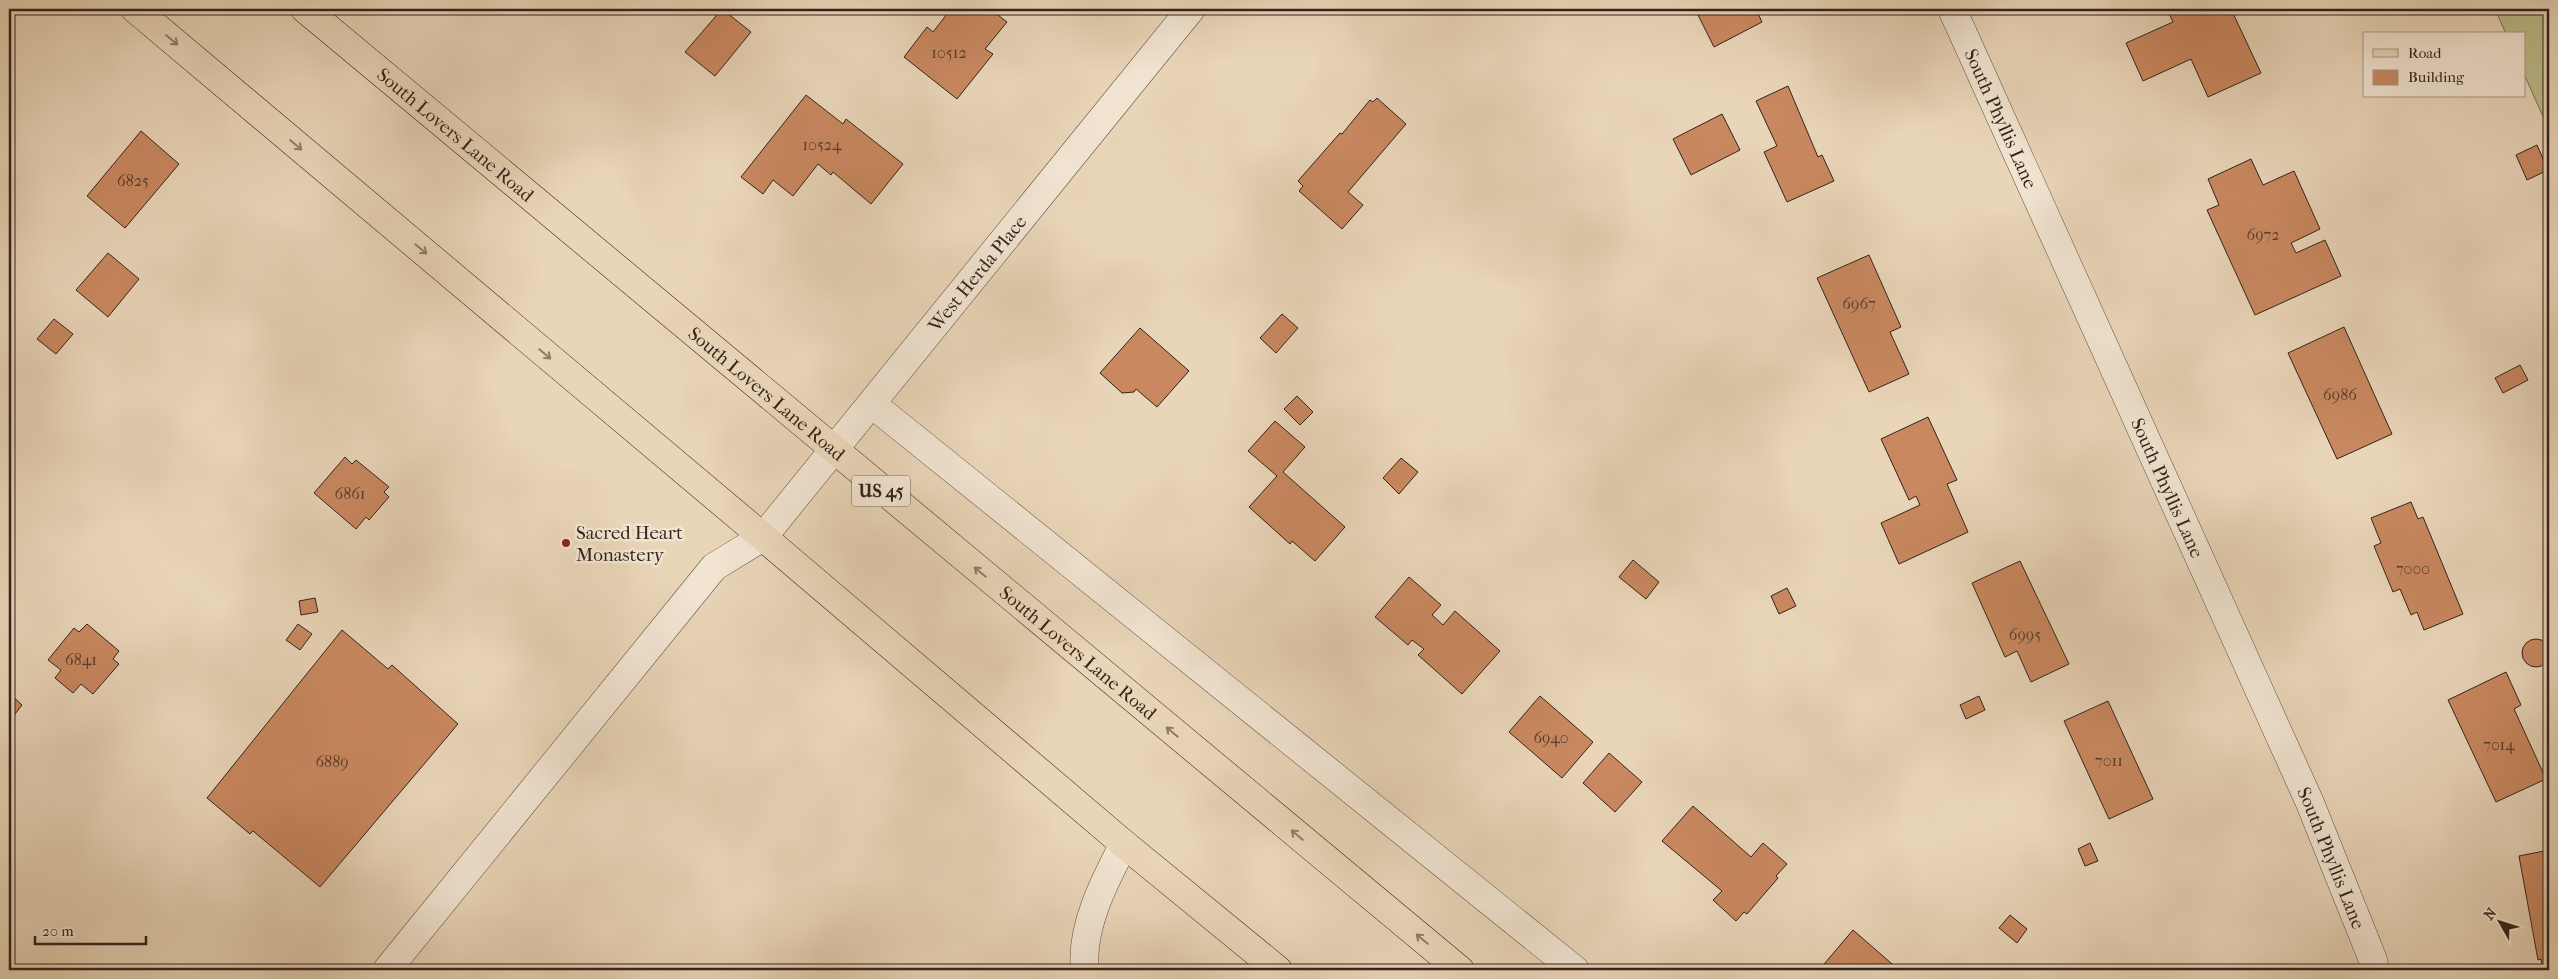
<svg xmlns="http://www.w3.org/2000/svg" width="2558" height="979" font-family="'IM FELL French Canon',serif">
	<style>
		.green { fill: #bcbc8b; stroke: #787052 }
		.building { fill: #c98860; stroke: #33231a }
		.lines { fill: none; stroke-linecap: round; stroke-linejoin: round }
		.minor-casing { stroke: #605042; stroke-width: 29 }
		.major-casing { stroke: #33231a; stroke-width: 29 }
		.minor { stroke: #f1e4d1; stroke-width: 28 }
		.major { stroke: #e9d5b8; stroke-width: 28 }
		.oneway { stroke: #8e7c69 }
		.poi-dot { fill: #8f2418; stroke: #f1e4d1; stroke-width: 2 }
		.labels { text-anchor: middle; stroke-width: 5; stroke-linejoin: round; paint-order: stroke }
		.number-label { font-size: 16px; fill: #583c2c }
		.shield { fill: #f1e4d1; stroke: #6c5d51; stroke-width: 1 }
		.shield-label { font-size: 18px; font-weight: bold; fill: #33231a }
		.street-label { font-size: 19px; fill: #33231a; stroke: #f1e4d1 }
		.poi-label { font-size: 19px; fill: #33231a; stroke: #f1e4d1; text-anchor: start }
	</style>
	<rect width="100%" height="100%" fill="#e9d5b8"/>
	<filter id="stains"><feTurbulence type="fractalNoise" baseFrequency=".004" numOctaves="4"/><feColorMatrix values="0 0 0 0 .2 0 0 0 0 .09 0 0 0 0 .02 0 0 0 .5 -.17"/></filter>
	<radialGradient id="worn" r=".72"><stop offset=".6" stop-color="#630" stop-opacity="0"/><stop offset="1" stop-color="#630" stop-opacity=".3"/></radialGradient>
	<path class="green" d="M 2495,9 L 2549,9 L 2549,130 L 2524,74 L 2524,34 L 2506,34 Z"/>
	<path class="building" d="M 722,9 L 751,32 L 715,76 L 685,52 Z
		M 951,9 L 990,9 L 1007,22 L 985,49 L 993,54 L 957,99 L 904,57 L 927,27 L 933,32 Z
		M 1695,9 L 1756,9 L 1762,22 L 1714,47 Z
		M 2167,9 L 2231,9 L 2261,73 L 2208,97 L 2191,59 L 2143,81 L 2126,43 L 2173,22 Z
		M 1788,86 L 1818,157 L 1822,155 L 1834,181 L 1787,202 L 1764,152 L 1777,146 L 1756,101 Z
		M 806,95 L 843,124 L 846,119 L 903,164 L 871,204 L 833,172 L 831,175 L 818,164 L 793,196 L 773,180 L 763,194 L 741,177 Z
		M 1377,98 L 1406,124 L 1348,192 L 1363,205 L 1342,229 L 1299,191 L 1303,186 L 1298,181 L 1340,133 L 1342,134 L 1370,100 L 1373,102 Z
		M 1722,114 L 1740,150 L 1691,175 L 1673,139 Z
		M 141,131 L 179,164 L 125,228 L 87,196 Z
		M 2537,145 L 2548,170 L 2527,180 L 2516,155 Z
		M 2251,159 L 2263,185 L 2294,171 L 2320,229 L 2291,243 L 2296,253 L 2325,240 L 2341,276 L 2255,315 L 2207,210 L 2219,205 L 2208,179 Z
		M 108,253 L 139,279 L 108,317 L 76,290 Z
		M 1869,255 L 1901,327 L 1890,332 L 1909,374 L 1869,392 L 1817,278 Z
		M 1282,314 L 1298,328 L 1276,353 L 1260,338 Z
		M 54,319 L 73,334 L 56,354 L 37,339 Z
		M 2344,327 L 2392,434 L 2337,459 L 2288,353 Z
		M 1140,328 L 1189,371 L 1157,407 L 1136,389 L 1134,392 L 1122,393 L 1100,373 Z
		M 2520,365 L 2528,380 L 2503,393 L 2495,378 Z
		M 1297,396 L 1313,412 L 1300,425 L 1284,409 Z
		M 1928,417 L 1957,480 L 1947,484 L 1968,532 L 1899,564 L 1881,523 L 1920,505 L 1916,496 L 1909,500 L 1881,439 Z
		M 1275,421 L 1305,447 L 1283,472 L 1345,527 L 1315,561 L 1292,541 L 1290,544 L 1249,507 L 1277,476 L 1248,451 Z
		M 345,457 L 352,464 L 356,460 L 389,487 L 384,492 L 389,497 L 369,520 L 366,517 L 356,529 L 314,493 Z
		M 1401,458 L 1418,472 L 1399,494 L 1383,478 Z
		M 2411,502 L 2418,519 L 2423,517 L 2463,614 L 2424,630 L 2417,612 L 2411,615 L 2400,589 L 2393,592 L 2374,546 L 2381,543 L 2371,518 Z
		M 1633,560 L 1659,582 L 1646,599 L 1619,577 Z
		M 2020,561 L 2069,664 L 2031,682 L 2017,651 L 2005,657 L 1972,583 Z
		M 1409,577 L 1441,605 L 1432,615 L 1443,625 L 1455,611 L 1500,651 L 1462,694 L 1418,655 L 1424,649 L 1412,640 L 1408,645 L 1375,617 Z
		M 1787,588 L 1796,606 L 1779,614 L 1771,596 Z
		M 315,598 L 318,612 L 301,615 L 299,601 Z
		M 87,624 L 119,651 L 113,659 L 119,664 L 93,694 L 81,684 L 73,693 L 55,678 L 61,670 L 48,660 L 74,628 L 79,632 Z
		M 298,624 L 312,634 L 300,650 L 286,640 Z
		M 342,630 L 388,669 L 392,665 L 458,724 L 320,887 L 253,831 L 250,834 L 207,798 Z
		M2522 653a14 14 0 1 1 28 0a14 14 0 1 1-28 0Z
		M 2506,672 L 2521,705 L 2514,709 L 2546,779 L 2496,802 L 2448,700 Z
		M 9,693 L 22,705 L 9,722 Z
		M 1540,696 L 1593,742 L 1562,778 L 1509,732 Z
		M 1979,696 L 1985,710 L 1966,719 L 1960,705 Z
		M 2108,701 L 2153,799 L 2109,819 L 2064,721 Z
		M 1609,753 L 1642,782 L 1615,812 L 1583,783 Z
		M 1693,806 L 1751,857 L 1763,843 L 1787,864 L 1776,876 L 1778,878 L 1747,914 L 1744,912 L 1736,921 L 1713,900 L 1722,891 L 1662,841 Z
		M 2090,843 L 2098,861 L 2085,866 L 2078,849 Z
		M 2549,850 L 2549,970 L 2543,970 L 2541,959 L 2538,960 L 2519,856 Z
		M 2010,915 L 2027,929 L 2017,943 L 1999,928 Z
		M 1853,930 L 1899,970 L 1819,970 Z"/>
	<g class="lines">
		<defs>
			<g id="minor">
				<path id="s1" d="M 1952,9 L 2310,803 L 2373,960 L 2375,970"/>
				<path d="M 872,404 L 1575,970"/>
				<path id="s2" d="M 387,970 L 714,567 L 763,537 L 1191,9"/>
				<path d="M 1085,970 C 1080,928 1105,880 1124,844"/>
			</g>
			<g id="major">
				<path d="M 135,9 L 763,537 L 1124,844 L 1278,970"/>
				<path id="s3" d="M 305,9 L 1460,970"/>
			</g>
		</defs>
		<use href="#minor" class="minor-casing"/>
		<use href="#major" class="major-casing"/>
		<use href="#minor" class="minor"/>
		<use href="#major" class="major"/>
	</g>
	<defs><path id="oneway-shaft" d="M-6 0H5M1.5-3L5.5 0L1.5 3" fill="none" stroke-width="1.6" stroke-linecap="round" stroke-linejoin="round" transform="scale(1.25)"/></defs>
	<g class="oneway">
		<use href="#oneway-shaft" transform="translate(172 40) rotate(40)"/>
		<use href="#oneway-shaft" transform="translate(296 145) rotate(40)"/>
		<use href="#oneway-shaft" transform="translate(421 249) rotate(40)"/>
		<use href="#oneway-shaft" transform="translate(545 354) rotate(40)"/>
		<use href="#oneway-shaft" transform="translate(980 572) rotate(-140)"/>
		<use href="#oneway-shaft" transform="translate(1172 732) rotate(-140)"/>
		<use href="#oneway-shaft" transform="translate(1297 835) rotate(-140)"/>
		<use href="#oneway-shaft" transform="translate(1422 939) rotate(-140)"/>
	</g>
	<circle class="poi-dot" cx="566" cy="543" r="5"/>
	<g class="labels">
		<g class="number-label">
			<text x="949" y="58">10512</text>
			<text x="822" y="150">10524</text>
			<text x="133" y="186">6825</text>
			<text x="2263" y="240">6972</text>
			<text x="1859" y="309">6967</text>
			<text x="2340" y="400">6986</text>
			<text x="350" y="499">6861</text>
			<text x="2413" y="574">7000</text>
			<text x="2025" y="640">6995</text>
			<text x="81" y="665">6841</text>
			<text x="1551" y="743">6940</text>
			<text x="2499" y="750">7014</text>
			<text x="2109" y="766">7011</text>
			<text x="332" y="767">6889</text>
		</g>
		<rect class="shield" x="852" y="475.5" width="58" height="31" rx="4"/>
		<g class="shield-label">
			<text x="881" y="497">US 45</text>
		</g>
		<g class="street-label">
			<text dy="7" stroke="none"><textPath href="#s1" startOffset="120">South Phyllis Lane</textPath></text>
			<text dy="7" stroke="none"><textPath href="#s3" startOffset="196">South Lovers Lane Road</textPath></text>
			<text dy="7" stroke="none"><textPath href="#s2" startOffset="916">West Herda Place</textPath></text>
			<text dy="7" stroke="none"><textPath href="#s3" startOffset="601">South Lovers Lane Road</textPath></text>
			<text dy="7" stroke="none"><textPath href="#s1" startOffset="525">South Phyllis Lane</textPath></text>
			<text dy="7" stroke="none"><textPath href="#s3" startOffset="1006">South Lovers Lane Road</textPath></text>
			<text dy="7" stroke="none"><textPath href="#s1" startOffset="930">South Phyllis Lane</textPath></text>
		</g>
		<g class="poi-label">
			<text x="576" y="539">Sacred Heart<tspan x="576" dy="22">Monastery</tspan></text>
		</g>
	</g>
	<rect width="2558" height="979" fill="none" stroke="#e9d5b8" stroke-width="30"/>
	<rect x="10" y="10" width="2538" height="959" fill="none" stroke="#33231a" stroke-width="2.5"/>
	<rect x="15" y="15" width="2528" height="949" fill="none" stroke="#33231a"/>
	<rect x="2363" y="32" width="162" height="65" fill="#f1e4d1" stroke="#a59788"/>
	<rect x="2373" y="49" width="25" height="8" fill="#e9d5b8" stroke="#a59788"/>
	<text x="2408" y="58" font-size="15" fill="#33231a">Road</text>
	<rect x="2373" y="70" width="25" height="15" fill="#c98860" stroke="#a59788"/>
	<text x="2408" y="82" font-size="15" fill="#33231a">Building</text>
	<g transform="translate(2500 922) rotate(309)" stroke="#f1e4d1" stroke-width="4" paint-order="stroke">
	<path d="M0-4L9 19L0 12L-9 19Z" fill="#33231a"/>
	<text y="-8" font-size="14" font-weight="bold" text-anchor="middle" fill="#33231a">N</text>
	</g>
	<path d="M35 936v8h111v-8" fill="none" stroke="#33231a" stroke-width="2.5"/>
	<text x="42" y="936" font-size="15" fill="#33231a" stroke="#f1e4d1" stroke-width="4" paint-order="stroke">20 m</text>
	<rect width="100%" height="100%" filter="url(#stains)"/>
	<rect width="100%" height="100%" fill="url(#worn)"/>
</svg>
